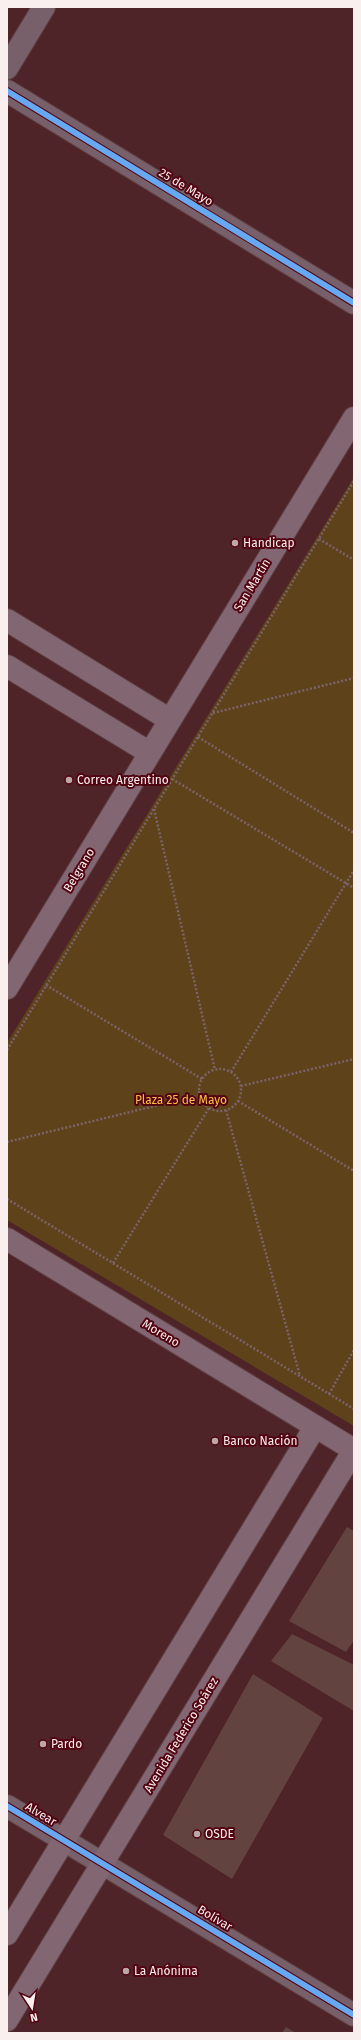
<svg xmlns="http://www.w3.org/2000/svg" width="361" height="2040" font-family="'Fira Sans',sans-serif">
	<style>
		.green { fill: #5e421a }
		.building { fill: #63433f }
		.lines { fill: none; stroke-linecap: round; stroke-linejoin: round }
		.minor-casing { stroke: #5f4043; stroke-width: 24 }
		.major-casing { stroke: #5f4043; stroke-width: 24 }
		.path { stroke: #7b636a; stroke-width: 2.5; stroke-dasharray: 2 2; stroke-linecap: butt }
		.minor { stroke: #776069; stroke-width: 22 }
		.major { stroke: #826773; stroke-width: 22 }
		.cycleway-casing { stroke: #530411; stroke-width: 8 }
		.cycleway { stroke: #66a8f1; stroke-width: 6 }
		.poi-dot { fill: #bda8a9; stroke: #530411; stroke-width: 1.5 }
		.labels { text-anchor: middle; stroke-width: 4; stroke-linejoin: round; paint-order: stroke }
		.street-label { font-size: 12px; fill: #f9efef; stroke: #530411 }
		.poi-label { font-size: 12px; fill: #f9efef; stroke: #530411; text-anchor: start }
		.park-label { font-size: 12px; fill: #fdbe49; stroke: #530411 }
	</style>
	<rect width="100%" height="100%" fill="#4e2428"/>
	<path class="green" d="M 354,477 L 354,1426 L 7,1220 L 7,1043 Z"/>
	<path class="building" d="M 347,1527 L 354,1531 L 354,1640 L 346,1652 L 289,1621 Z
		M 292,1634 L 354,1665 L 354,1711 L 271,1661 Z
		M 253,1674 L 323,1718 L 232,1879 L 163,1835 Z
		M 286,2027 L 296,2033 L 282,2033 Z"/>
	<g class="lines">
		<defs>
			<path id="minor" d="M 7,68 L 44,7
				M 7,91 L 354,303
				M 7,1806 L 354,2015"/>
			<path id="major" d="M 7,620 L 170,720
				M 7,666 L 150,753
				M 7,988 L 354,418
				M 7,1239 L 354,1450
				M 7,1934 L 315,1427
				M 7,2020 L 354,1450"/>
		</defs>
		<use href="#minor" class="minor-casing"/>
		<use href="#major" class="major-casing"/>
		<path class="path" d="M 319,539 L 354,560
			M 213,713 L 354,678
			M 198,737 L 354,833
			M 172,779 L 354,888
			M 154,809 L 215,1070
			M 46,985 L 202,1079
			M 7,1050 L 354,481
			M199 1090a21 21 0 1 1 42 0a21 21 0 1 1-42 0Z
			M 231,1072 L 354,870
			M 241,1086 L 354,1059
			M 238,1101 L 354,1171
			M 226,1110 L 300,1376
			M 7,1142 L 200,1095
			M 7,1199 L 354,1409
			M 113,1263 L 209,1108
			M 329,1394 L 354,1350"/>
		<use href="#minor" class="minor"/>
		<use href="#major" class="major"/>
		<defs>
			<path id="cycleway" d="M 7,91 L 354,303
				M 7,1806 L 354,2015"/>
		</defs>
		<use href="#cycleway" class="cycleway-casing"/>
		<use href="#cycleway" class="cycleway"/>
	</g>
	<g class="poi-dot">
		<circle cx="235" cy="543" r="4"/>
		<circle cx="69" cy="780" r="4"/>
		<circle cx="215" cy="1441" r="4"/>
		<circle cx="43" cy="1744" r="4"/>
		<circle cx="197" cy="1834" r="4"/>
		<circle cx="126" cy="1971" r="4"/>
	</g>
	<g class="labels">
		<g class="street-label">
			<text transform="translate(186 187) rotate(31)" y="4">25 de Mayo</text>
			<text transform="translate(252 585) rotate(-59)" y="4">San Martín</text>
			<text transform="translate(79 870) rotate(-59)" y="4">Belgrano</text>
			<text transform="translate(161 1333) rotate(31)" y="4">Moreno</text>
			<text transform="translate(181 1735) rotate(-59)" y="4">Avenida Federico Soárez</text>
			<text transform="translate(41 1814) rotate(31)" y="4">Alvear</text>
			<text transform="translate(215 1918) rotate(31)" y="4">Bolívar</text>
		</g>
		<g class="poi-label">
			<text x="243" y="547">Handicap</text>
			<text x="77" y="784">Correo Argentino</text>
			<text x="223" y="1445">Banco Nación</text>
			<text x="51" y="1748">Pardo</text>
			<text x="205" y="1838">OSDE</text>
			<text x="134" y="1975">La Anónima</text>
		</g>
		<g class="park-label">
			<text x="181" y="1104">Plaza 25 de Mayo</text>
		</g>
	</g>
	<rect width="361" height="2040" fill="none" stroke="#f9efef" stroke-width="16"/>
	<g transform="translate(32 2008) rotate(168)" stroke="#530411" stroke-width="3" paint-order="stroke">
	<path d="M0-3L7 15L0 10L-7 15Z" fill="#f9efef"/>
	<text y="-6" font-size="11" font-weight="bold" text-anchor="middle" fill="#f9efef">N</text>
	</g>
</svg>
